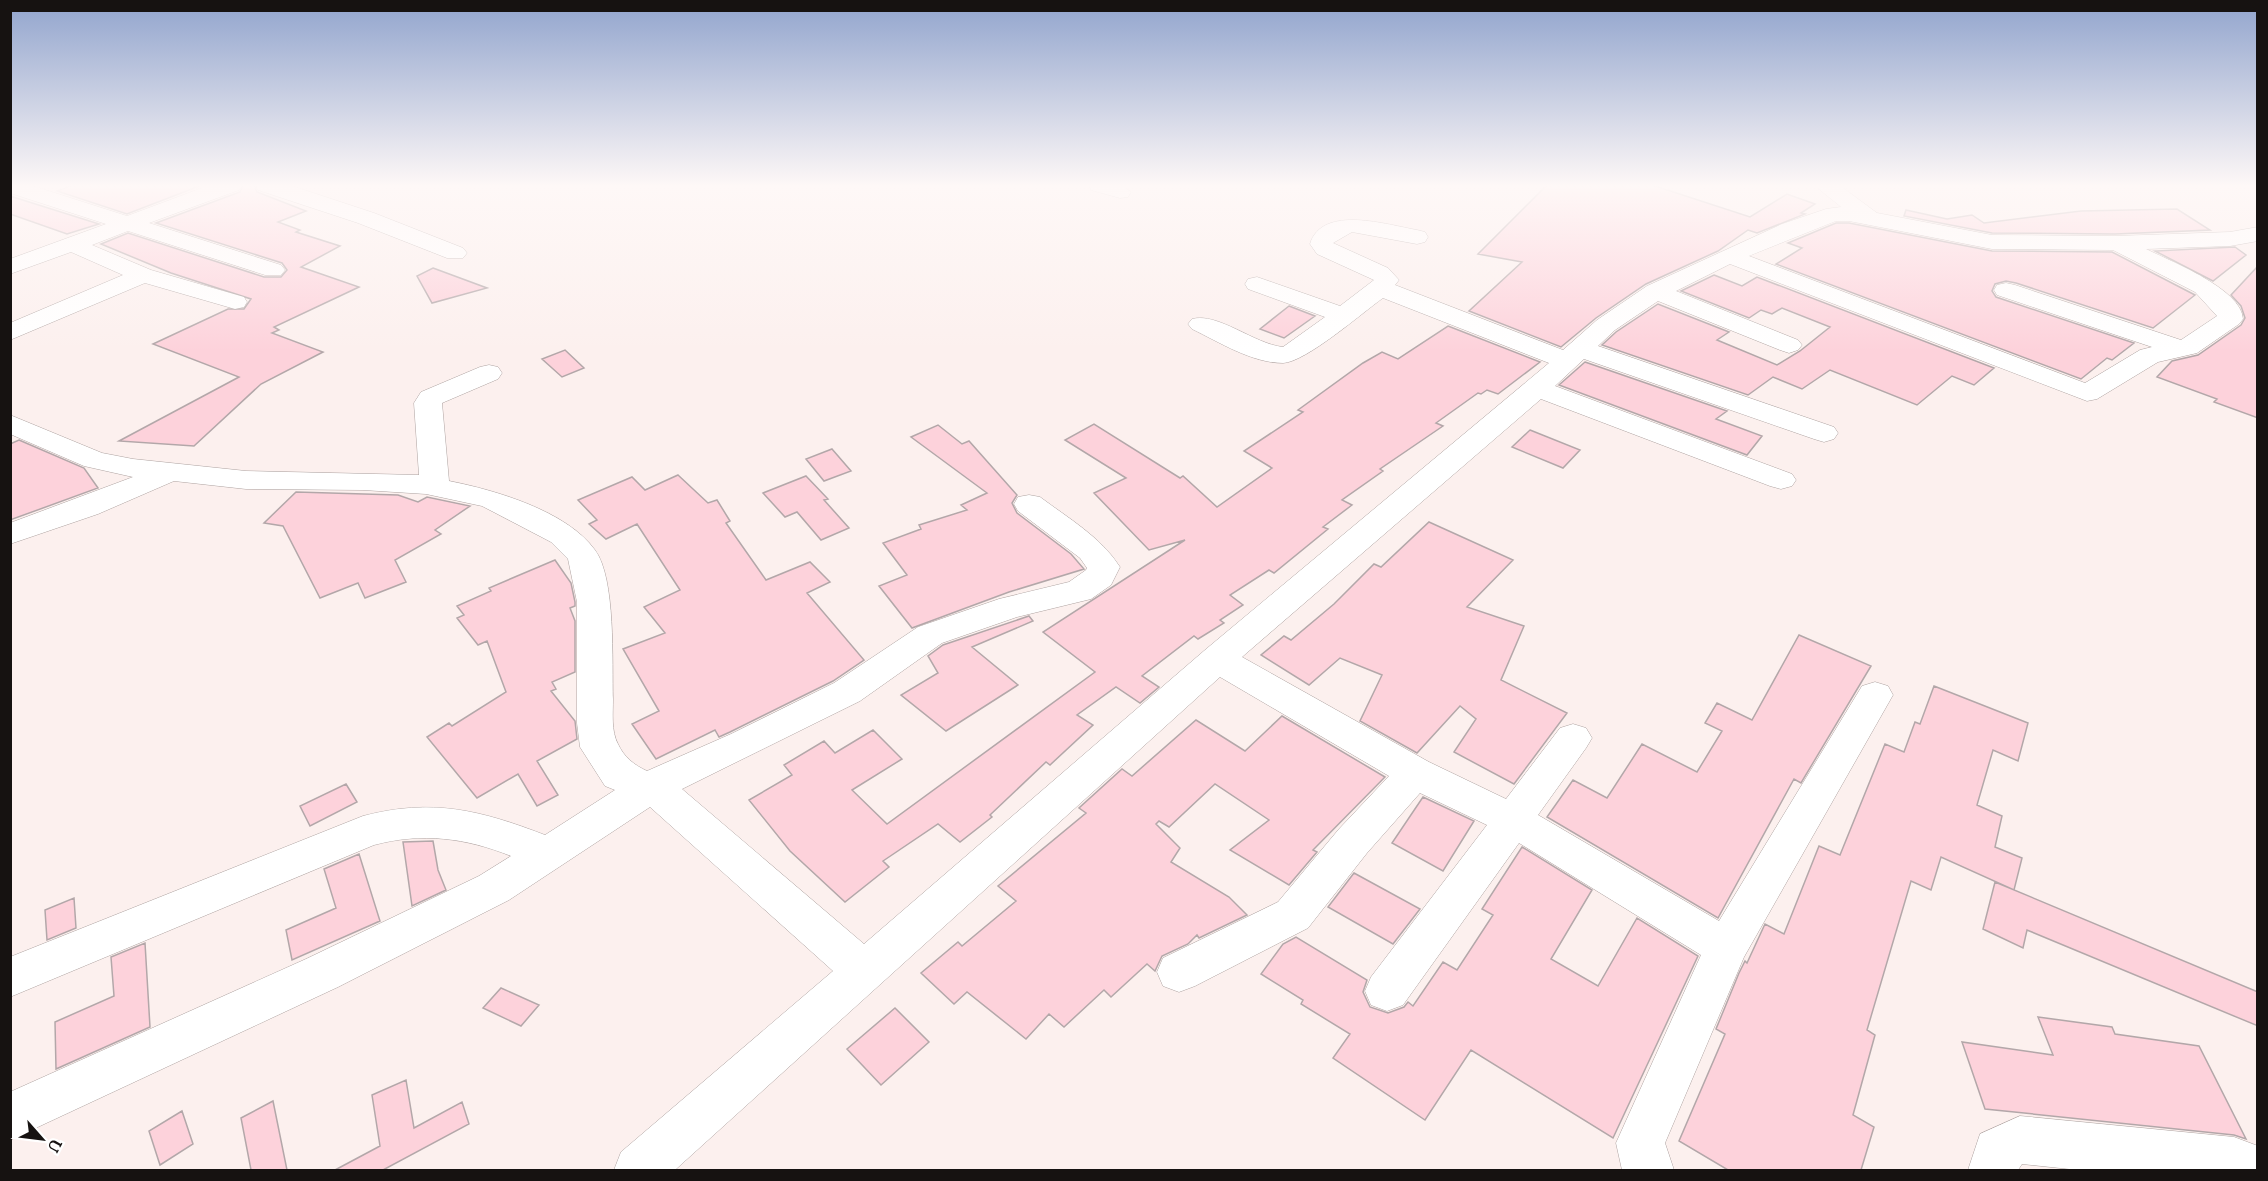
<svg xmlns="http://www.w3.org/2000/svg" width="2268" height="1181" font-family="Lora,serif">
	<style>
		.building { fill: #fdd2db; stroke: #b3a7a9; stroke-width: 1.5 }
		.lines { fill: none; stroke-linecap: round; stroke-linejoin: round }
		.minor-casing { stroke: #aea3a1; stroke-width: 1 }
		.minor { fill: #fff; fill-rule: evenodd }
	</style>
	<rect width="100%" height="100%" fill="#fcf0ee"/>
	<path class="building" d="M 73,185 L 202,185 L 127,214 L 57,191 Z
		M 243,185 L 254,185 L 257,192 L 306,211 L 278,222 L 300,230 L 296,232 L 340,246 L 301,267 L 359,287 L 274,327 L 279,330 L 272,333 L 323,352 L 261,384 L 194,446 L 119,441 L 239,377 L 153,344 L 228,309 L 244,309 L 251,299 L 171,273 L 101,244 L 128,233 L 264,277 L 281,277 L 287,270 L 282,263 L 156,223 L 240,192 Z
		M 1547,185 L 1652,185 L 1750,217 L 1787,194 L 1815,204 L 1801,213 L 1805,214 L 1757,233 L 1748,230 L 1718,251 L 1646,284 L 1596,318 L 1561,347 L 1469,311 L 1522,262 L 1478,254 Z
		M 10,196 L 99,224 L 67,234 L 10,214 Z
		M 1906,210 L 1947,219 L 1972,215 L 1984,223 L 2081,211 L 2177,209 L 2210,230 L 2115,234 L 1992,233 L 1904,216 Z
		M 1836,223 L 1849,223 L 1992,251 L 2112,252 L 2195,295 L 2153,328 L 2016,283 L 2006,281 L 1995,284 L 1992,291 L 1996,297 L 2134,343 L 2112,360 L 2107,358 L 2081,379 L 1776,264 L 1802,248 L 1788,243 Z
		M 2235,247 L 2246,255 L 2213,281 L 2155,251 Z
		M 2258,266 L 2258,418 L 2214,402 L 2217,399 L 2157,377 L 2172,361 L 2198,355 L 2241,325 L 2245,318 L 2241,306 L 2231,295 Z
		M 433,268 L 487,288 L 432,303 L 417,276 Z
		M 1714,275 L 1742,286 L 1757,277 L 1994,368 L 1974,385 L 1952,376 L 1917,405 L 1830,370 L 1802,389 L 1773,377 L 1748,395 L 1602,345 L 1616,332 L 1658,304 L 1729,332 L 1717,340 L 1777,365 L 1800,351 L 1830,327 L 1782,308 L 1772,314 L 1761,310 L 1749,318 L 1681,291 Z
		M 1289,306 L 1315,316 L 1284,338 L 1260,329 Z
		M 1448,326 L 1540,362 L 1498,394 L 1487,390 L 1481,394 L 1478,393 L 1436,423 L 1443,426 L 1380,469 L 1383,471 L 1342,500 L 1352,505 L 1323,527 L 1328,529 L 1274,573 L 1269,570 L 1230,595 L 1243,605 L 1220,620 L 1224,623 L 1198,639 L 1194,636 L 1142,676 L 1159,687 L 1140,703 L 1116,687 L 1077,715 L 1093,725 L 1050,765 L 1046,762 L 990,815 L 992,817 L 960,842 L 938,824 L 883,861 L 889,867 L 845,902 L 790,851 L 749,800 L 792,775 L 784,765 L 824,741 L 835,753 L 873,730 L 902,759 L 852,790 L 887,824 L 1095,672 L 1043,632 L 1185,540 L 1149,550 L 1094,493 L 1126,478 L 1065,440 L 1094,424 L 1180,478 L 1183,476 L 1217,507 L 1272,468 L 1244,451 L 1303,412 L 1298,410 L 1363,363 L 1382,352 L 1398,359 Z
		M 565,350 L 584,368 L 562,377 L 542,359 Z
		M 1585,362 L 1727,411 L 1716,419 L 1762,436 L 1747,455 L 1559,385 Z
		M 938,425 L 962,444 L 969,441 L 1017,495 L 1012,503 L 1017,513 L 1071,554 L 1084,569 L 1009,592 L 912,628 L 879,586 L 907,575 L 883,543 L 921,529 L 919,525 L 967,510 L 961,505 L 987,493 L 911,437 Z
		M 1530,430 L 1580,450 L 1563,468 L 1512,447 Z
		M 19,440 L 84,468 L 98,488 L 10,520 L 10,444 Z
		M 832,449 L 851,471 L 824,481 L 806,459 Z
		M 678,475 L 708,503 L 717,500 L 730,521 L 726,523 L 766,580 L 810,562 L 830,582 L 807,593 L 864,660 L 833,681 L 730,732 L 719,737 L 715,730 L 656,759 L 632,724 L 659,711 L 623,649 L 665,633 L 644,607 L 680,590 L 637,524 L 606,539 L 589,524 L 597,520 L 578,500 L 632,477 L 645,490 Z
		M 806,476 L 828,499 L 824,500 L 849,528 L 821,540 L 797,512 L 785,517 L 763,493 Z
		M 296,492 L 398,495 L 418,502 L 427,497 L 470,506 L 435,530 L 441,534 L 395,560 L 406,582 L 365,598 L 358,583 L 320,598 L 283,526 L 264,523 Z
		M 1429,522 L 1513,560 L 1467,607 L 1524,626 L 1501,680 L 1567,713 L 1514,784 L 1454,752 L 1476,719 L 1460,706 L 1417,753 L 1360,721 L 1382,675 L 1340,658 L 1309,685 L 1261,655 L 1284,636 L 1291,640 L 1334,604 L 1374,564 L 1381,567 Z
		M 555,560 L 571,583 L 575,602 L 575,606 L 570,608 L 575,621 L 575,672 L 552,682 L 556,689 L 551,691 L 575,721 L 577,739 L 537,761 L 558,795 L 537,806 L 518,774 L 477,798 L 427,737 L 449,723 L 452,726 L 506,692 L 487,641 L 478,645 L 457,618 L 464,615 L 457,606 L 491,591 L 489,588 Z
		M 1029,616 L 1033,621 L 972,647 L 1018,685 L 946,731 L 901,695 L 938,673 L 928,656 L 943,645 Z
		M 1799,635 L 1871,666 L 1801,783 L 1794,779 L 1718,918 L 1547,817 L 1573,780 L 1607,798 L 1642,744 L 1697,772 L 1722,731 L 1705,723 L 1717,703 L 1752,720 Z
		M 1934,686 L 2028,723 L 2018,761 L 1993,750 L 1977,805 L 2002,816 L 1995,847 L 2022,858 L 2014,890 L 1941,857 L 1931,890 L 1911,881 L 1867,1030 L 1875,1035 L 1853,1115 L 1874,1127 L 1861,1170 L 1728,1170 L 1679,1141 L 1725,1034 L 1716,1029 L 1739,973 L 1745,961 L 1747,963 L 1765,924 L 1784,934 L 1819,846 L 1840,855 L 1885,744 L 1904,752 L 1915,722 L 1920,724 Z
		M 1282,716 L 1385,777 L 1313,850 L 1317,852 L 1289,885 L 1230,850 L 1269,820 L 1215,784 L 1169,827 L 1159,821 L 1156,824 L 1180,848 L 1171,862 L 1229,897 L 1247,915 L 1199,938 L 1197,935 L 1188,944 L 1162,956 L 1155,971 L 1147,964 L 1111,997 L 1104,990 L 1064,1027 L 1049,1014 L 1026,1039 L 967,992 L 954,1004 L 921,973 L 958,942 L 962,946 L 1016,901 L 998,886 L 1086,813 L 1079,808 L 1122,769 L 1132,776 L 1196,720 L 1245,751 Z
		M 346,784 L 357,802 L 310,826 L 300,806 Z
		M 1423,797 L 1474,821 L 1443,871 L 1392,843 Z
		M 433,841 L 438,870 L 446,890 L 412,906 L 403,842 Z
		M 1522,847 L 1592,890 L 1551,959 L 1598,986 L 1637,918 L 1698,956 L 1613,1138 L 1471,1050 L 1425,1120 L 1333,1058 L 1350,1034 L 1301,1004 L 1303,1000 L 1261,974 L 1283,944 L 1296,937 L 1367,980 L 1363,992 L 1370,1007 L 1388,1013 L 1404,1007 L 1408,1002 L 1413,1006 L 1443,962 L 1457,970 L 1493,915 L 1482,909 Z
		M 359,854 L 380,921 L 292,960 L 286,930 L 336,908 L 324,869 Z
		M 1354,873 L 1420,909 L 1393,944 L 1328,907 Z
		M 1995,882 L 2258,992 L 2258,1026 L 2027,930 L 2023,948 L 1983,929 Z
		M 74,898 L 76,928 L 47,940 L 45,910 Z
		M 145,943 L 150,1027 L 56,1069 L 55,1022 L 114,996 L 111,957 Z
		M 501,988 L 539,1005 L 521,1026 L 483,1008 Z
		M 895,1008 L 929,1042 L 881,1085 L 847,1049 Z
		M 2038,1017 L 2112,1027 L 2115,1034 L 2199,1046 L 2246,1139 L 2234,1135 L 1985,1109 L 1962,1042 L 2053,1055 Z
		M 406,1080 L 414,1128 L 462,1102 L 469,1124 L 383,1170 L 335,1170 L 380,1146 L 372,1095 Z
		M 273,1101 L 287,1170 L 251,1170 L 241,1118 Z
		M 182,1111 L 193,1144 L 160,1165 L 149,1131 Z"/>
	<g class="lines">
		<defs>
			<path id="minor" d="M 10,185 L 30,185 L 127,216 L 210,185 L 241,185 L 239,190 L 149,223 L 281,265 L 285,270 L 281,275 L 265,275 L 128,231 L 92,245 L 151,270 L 244,297 L 247,302 L 244,307 L 235,309 L 145,283 L 10,340 L 10,323 L 123,275 L 71,252 L 10,274 L 10,259 L 106,224 L 10,193 Z
				M 256,185 L 289,185 L 374,213 L 463,248 L 467,253 L 463,258 L 447,258 L 358,223 L 258,190 Z
				M 1089,185 L 1121,185 L 1131,192 L 1128,197 L 1120,198 L 1091,190 Z
				M 1814,185 L 1839,185 L 1877,213 L 1992,235 L 2115,236 L 2230,232 L 2258,227 L 2258,241 L 2230,246 L 2146,249 C 2170,261 2242,289 2243,319 L 2239,324 L 2197,353 L 2158,362 L 2097,399 L 2087,401 L 1730,264 L 1676,291 L 1798,340 L 1802,345 L 1798,350 L 1789,353 L 1780,350 L 1658,301 L 1615,330 L 1598,346 L 1834,427 L 1838,433 L 1834,439 L 1824,442 L 1814,439 L 1584,359 L 1555,386 L 1792,474 L 1796,480 L 1792,486 L 1781,489 L 1770,486 L 1541,399 L 1242,657 L 1429,762 L 1506,799 L 1560,728 L 1573,724 L 1586,728 L 1592,738 L 1586,748 L 1538,815 L 1719,921 L 1862,686 L 1875,682 L 1888,686 L 1893,695 L 1744,957 L 1665,1143 L 1674,1170 L 1622,1170 L 1616,1143 L 1701,955 L 1519,843 L 1403,1005 L 1387,1011 L 1371,1005 L 1365,991 L 1371,977 L 1487,825 L 1420,793 L 1367,853 L 1308,928 L 1195,986 L 1179,992 L 1163,986 L 1157,972 L 1163,958 L 1278,902 L 1339,829 L 1389,776 L 1220,677 L 675,1170 L 614,1170 L 621,1152 L 833,971 L 650,807 L 509,900 L 338,987 L 10,1140 L 10,1092 L 306,959 L 479,876 L 511,856 C 466,838 422,832 374,845 L 10,997 L 10,957 L 363,816 C 432,798 480,810 545,835 L 615,790 L 605,786 L 580,747 L 577,723 L 577,602 L 568,559 L 551,542 L 482,506 L 426,494 L 363,490 L 246,489 L 174,481 L 98,514 L 10,544 L 10,523 L 133,477 L 84,466 L 10,434 L 10,415 L 102,453 L 133,459 L 246,471 L 419,475 L 414,403 L 421,392 L 480,367 L 489,365 L 498,367 L 502,373 L 498,379 L 442,403 L 449,481 C 495,490 567,511 595,550 C 616,578 612,663 613,699 C 613,713 611,731 618,744 C 624,757 634,765 647,771 L 731,734 L 834,683 L 918,627 L 999,599 L 1069,582 L 1086,570 L 1087,568 L 1080,558 L 1018,511 L 1014,504 L 1018,497 L 1029,495 L 1040,497 C 1068,518 1101,537 1120,567 L 1111,585 L 1091,599 L 1017,617 L 942,643 L 860,701 L 682,789 L 864,944 L 1205,650 L 1549,363 L 1383,298 C 1362,313 1306,362 1283,363 C 1252,363 1219,342 1192,329 L 1188,324 L 1192,319 C 1218,312 1254,344 1283,347 L 1325,317 L 1248,289 L 1245,284 L 1248,279 L 1257,277 L 1340,306 L 1374,280 L 1317,254 L 1310,244 C 1322,204 1388,225 1417,230 L 1425,232 L 1428,237 L 1425,242 L 1417,244 L 1352,232 L 1333,243 L 1388,268 L 1399,280 L 1395,285 L 1563,350 L 1597,320 L 1647,286 L 1782,224 L 1826,209 L 1841,207 ZM 1836,221 L 1849,221 L 1992,249 L 2113,250 L 2195,292 L 2217,316 L 2181,340 L 2015,285 L 2006,283 L 1997,285 L 1994,290 L 1997,295 L 2152,347 L 2140,350 L 2085,383 L 1749,256 Z
				M 2020,1116 L 2234,1137 L 2258,1146 L 2258,1170 L 2079,1170 L 2022,1164 L 2018,1170 L 1968,1170 L 1980,1134 Z"/>
		</defs>
		<use href="#minor" class="minor-casing"/>
		<use href="#minor" class="minor"/>
	</g>
	<linearGradient id="sky" x2="0" y2="1"><stop stop-color="#91a4cd"/><stop offset="0.53" stop-color="#fef8f7"/><stop offset="1" stop-color="#fef8f7" stop-opacity="0"/></linearGradient>
	<rect width="2268" height="351" fill="url(#sky)"/>
	<rect width="2268" height="1181" fill="none" stroke="#161211" stroke-width="24"/>
	<g transform="translate(42 1139) rotate(118)" stroke="#ffffff" stroke-width="4.5" paint-order="stroke">
	<path d="M0-4.5L10 22L0 15L-10 22Z" fill="#161211"/>
	<text y="-9" font-size="16" font-weight="bold" text-anchor="middle" fill="#161211">U</text>
	</g>
</svg>
